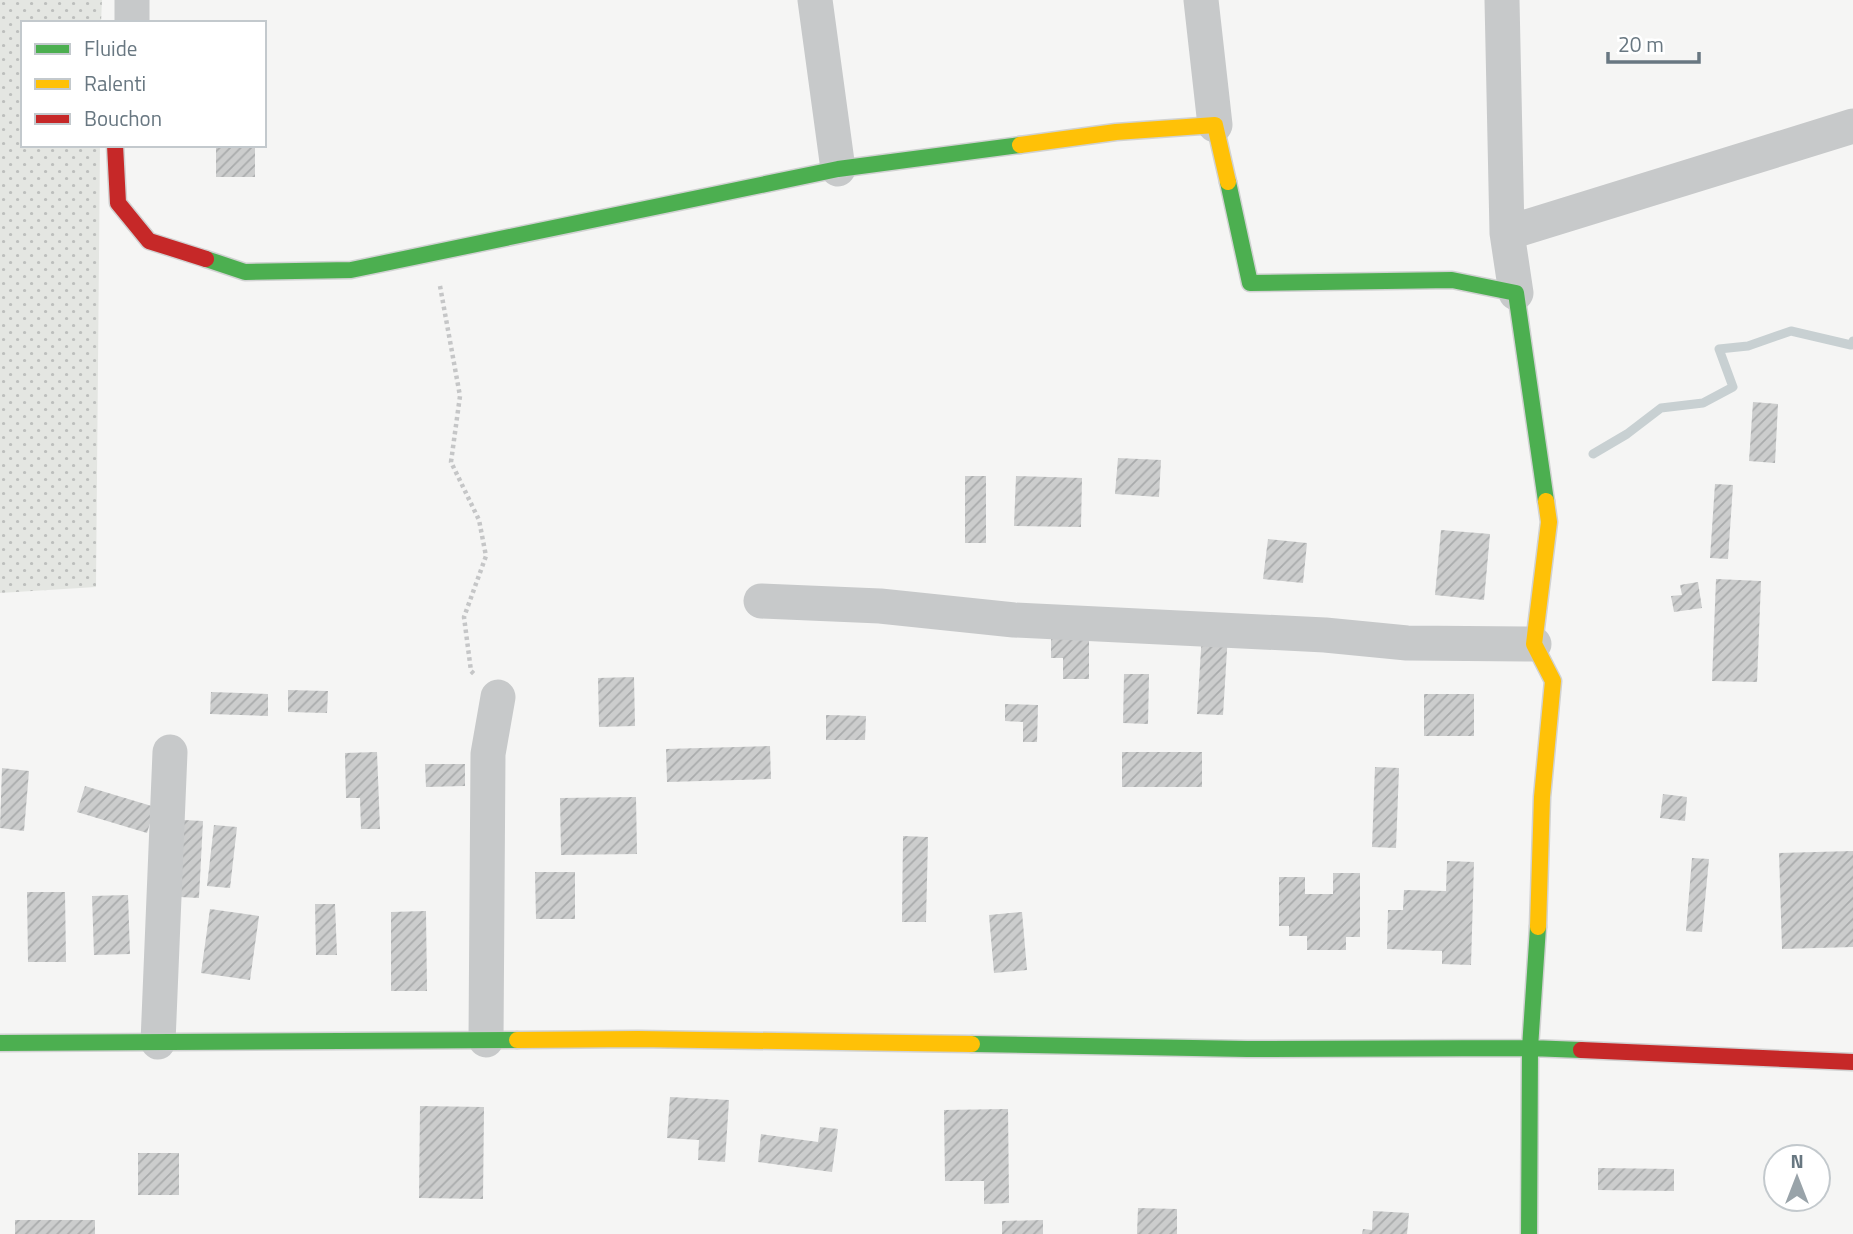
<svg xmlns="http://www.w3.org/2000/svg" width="1853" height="1234" font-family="'Titillium Web',sans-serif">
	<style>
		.grass { fill: url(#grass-dots) }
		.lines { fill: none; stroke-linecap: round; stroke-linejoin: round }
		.stream { stroke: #c8d0d2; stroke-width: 9 }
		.building { fill: url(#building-hatch) }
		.fast-casing { stroke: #d1d2d2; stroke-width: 19 }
		.slow-casing { stroke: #d1d2d2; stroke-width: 19 }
		.jam-casing { stroke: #d1d2d2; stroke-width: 19 }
		.path { stroke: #c5c6c7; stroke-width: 4.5; stroke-dasharray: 3.5 3.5; stroke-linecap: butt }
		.street { stroke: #c7c9ca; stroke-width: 35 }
		.fast { stroke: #4caf50; stroke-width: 16 }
		.slow { stroke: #ffc107; stroke-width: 16 }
		.jam { stroke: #c62828; stroke-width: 16 }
	</style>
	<defs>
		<pattern id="grass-dots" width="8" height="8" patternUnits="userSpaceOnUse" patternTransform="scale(1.75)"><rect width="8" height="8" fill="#e4e6e2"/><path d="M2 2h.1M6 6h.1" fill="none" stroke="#bdbfbd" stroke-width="1.8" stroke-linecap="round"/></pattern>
		<pattern id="building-hatch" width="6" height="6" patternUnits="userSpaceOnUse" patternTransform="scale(1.75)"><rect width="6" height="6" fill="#cccdcd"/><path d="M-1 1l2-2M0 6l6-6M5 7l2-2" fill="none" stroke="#a9abac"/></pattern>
	</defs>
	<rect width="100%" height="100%" fill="#f5f5f4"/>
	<path class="grass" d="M 0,0 L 102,0 L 101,23 L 23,23 L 23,145 L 100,145 L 96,587 L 0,593 Z"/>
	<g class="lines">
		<path class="stream" d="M 1593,454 L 1627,434 L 1661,408 L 1703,403 L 1733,387 L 1719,349 L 1748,346 L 1791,331 L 1851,345 L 1853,341"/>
	</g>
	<path class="building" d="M 216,145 L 255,145 L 255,177 L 216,177 Z
		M 1753,402 L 1778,404 L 1775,463 L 1749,461 Z
		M 1118,458 L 1161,460 L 1159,497 L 1115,494 Z
		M 965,476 L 986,476 L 986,543 L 965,543 Z
		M 1016,476 L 1082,478 L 1081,527 L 1014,526 Z
		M 1715,484 L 1733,485 L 1728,559 L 1710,558 Z
		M 1441,530 L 1490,534 L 1484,600 L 1435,595 Z
		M 1268,539 L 1307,543 L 1303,583 L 1263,579 Z
		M 1716,579 L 1761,581 L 1757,682 L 1712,681 Z
		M 1698,582 L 1702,608 L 1674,612 L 1671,596 L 1682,595 L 1680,585 Z
		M 1202,633 L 1228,634 L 1223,715 L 1197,714 Z
		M 1051,637 L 1089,637 L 1089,679 L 1063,679 L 1063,658 L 1051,658 Z
		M 1124,674 L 1149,674 L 1148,724 L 1123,723 Z
		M 634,677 L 635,726 L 599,727 L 598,678 Z
		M 288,690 L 328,691 L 327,713 L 288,712 Z
		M 211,692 L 268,694 L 268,716 L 210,714 Z
		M 1424,694 L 1474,694 L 1474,736 L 1424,736 Z
		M 1005,704 L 1038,705 L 1037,742 L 1023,742 L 1023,722 L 1005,721 Z
		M 826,715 L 866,716 L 865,740 L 826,740 Z
		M 770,746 L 771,779 L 667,782 L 666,749 Z
		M 377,752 L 380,829 L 361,829 L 360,798 L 346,798 L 345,753 Z
		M 1122,752 L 1202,752 L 1202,787 L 1122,787 Z
		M 425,764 L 465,764 L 465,786 L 426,787 Z
		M 1375,767 L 1399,768 L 1396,848 L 1372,847 Z
		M 2,768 L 29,771 L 24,831 L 0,828 Z
		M 85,786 L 155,807 L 147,833 L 77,812 Z
		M 1663,794 L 1687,797 L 1685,821 L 1660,818 Z
		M 636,797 L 637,854 L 561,855 L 560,798 Z
		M 184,820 L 203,821 L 199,898 L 180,897 Z
		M 214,825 L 237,827 L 230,888 L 207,886 Z
		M 903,836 L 928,837 L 926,922 L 902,922 Z
		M 1853,851 L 1853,947 L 1782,949 L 1779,853 Z
		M 1692,858 L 1709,859 L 1702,932 L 1686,931 Z
		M 1447,861 L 1474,862 L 1471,965 L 1442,964 L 1442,951 L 1387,949 L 1388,910 L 1403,910 L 1404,890 L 1446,891 Z
		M 535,872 L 575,872 L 575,919 L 536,919 Z
		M 1333,873 L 1360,873 L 1360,937 L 1346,937 L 1346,950 L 1307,950 L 1307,936 L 1289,936 L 1289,926 L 1279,926 L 1279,877 L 1305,877 L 1305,894 L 1333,894 Z
		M 27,892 L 65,892 L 66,962 L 28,962 Z
		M 128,895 L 130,954 L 94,955 L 92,896 Z
		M 315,904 L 335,904 L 337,955 L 316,955 Z
		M 210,909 L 259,916 L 250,980 L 201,973 Z
		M 426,911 L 427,991 L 391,991 L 391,912 Z
		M 1022,912 L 1027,970 L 994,973 L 989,915 Z
		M 670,1097 L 729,1100 L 725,1162 L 698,1160 L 699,1140 L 667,1138 Z
		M 420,1106 L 484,1107 L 483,1199 L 419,1198 Z
		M 1008,1109 L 1009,1203 L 984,1204 L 984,1181 L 945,1181 L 944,1110 Z
		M 820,1127 L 838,1129 L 832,1172 L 758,1162 L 761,1134 L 818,1142 Z
		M 138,1153 L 179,1153 L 179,1195 L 138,1195 Z
		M 1598,1168 L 1674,1169 L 1674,1191 L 1598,1190 Z
		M 1138,1208 L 1177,1209 L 1177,1234 L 1137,1234 Z
		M 1373,1211 L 1409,1213 L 1407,1234 L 1362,1234 L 1363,1229 L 1372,1230 Z
		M 15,1220 L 95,1220 L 95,1234 L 15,1234 Z
		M 1043,1220 L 1043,1234 L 1002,1234 L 1002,1221 Z"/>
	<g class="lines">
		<defs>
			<path id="fast" d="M 1228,182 L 1250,283 L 1452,280 L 1516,293 L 1546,501
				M 206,259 L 245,272 L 351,270 L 838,169 L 1020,145
				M 0,1043 L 517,1040
				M 972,1044 L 1247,1049 L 1530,1048 L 1581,1050
				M 1529,1234 L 1530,1048 L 1538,927"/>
			<path id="slow" d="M 1020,145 L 1116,132 L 1215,125 L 1228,182
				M 1538,927 L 1542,797 L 1553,681 L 1534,644 L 1549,522 L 1546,501
				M 517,1040 L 638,1039 L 972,1044"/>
			<path id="jam" d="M 115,145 L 118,203 L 149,241 L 206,259
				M 1581,1050 L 1853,1062"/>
		</defs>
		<use href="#fast" class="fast-casing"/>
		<use href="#slow" class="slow-casing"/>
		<use href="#jam" class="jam-casing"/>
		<path class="path" d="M 440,286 L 460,396 L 451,462 L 479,520 L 486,556 L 464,617 L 471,671 L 475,675"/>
		<path class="street" d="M 132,0 L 132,23
			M 815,0 L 838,169
			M 1201,0 L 1215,125
			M 1502,0 L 1507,233 L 1516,293
			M 1507,233 L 1853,126
			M 761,601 L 880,606 L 1014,620 L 1325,635 L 1407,643 L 1534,644
			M 486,1040 L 488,754 L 498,697
			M 158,1042 L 170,752"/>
		<use href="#fast" class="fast"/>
		<use href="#slow" class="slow"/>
		<use href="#jam" class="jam"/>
	</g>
	<rect x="21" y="21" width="245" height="126" fill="#ffffff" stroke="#c3c9cd" stroke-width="2"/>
	<rect x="35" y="44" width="35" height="10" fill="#4caf50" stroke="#c3c9cd" stroke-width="2"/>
	<text x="84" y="56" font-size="21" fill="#687781">Fluide</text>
	<rect x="35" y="79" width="35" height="10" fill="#ffc107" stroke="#c3c9cd" stroke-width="2"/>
	<text x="84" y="91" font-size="21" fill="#687781">Ralenti</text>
	<rect x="35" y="114" width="35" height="10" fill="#c62828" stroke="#c3c9cd" stroke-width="2"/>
	<text x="84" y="126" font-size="21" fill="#687781">Bouchon</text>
	<g transform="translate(1797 1178)"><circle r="33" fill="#ffffff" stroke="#c3c9cd" stroke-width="2"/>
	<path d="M0-5L12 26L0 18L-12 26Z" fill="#99a3a9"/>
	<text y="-10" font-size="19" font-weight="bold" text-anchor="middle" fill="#687781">N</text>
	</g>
	<path d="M1608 52v10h91v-10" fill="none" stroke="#687781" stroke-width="3.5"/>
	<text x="1618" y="52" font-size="21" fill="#687781" stroke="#ffffff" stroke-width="5" paint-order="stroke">20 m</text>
</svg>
